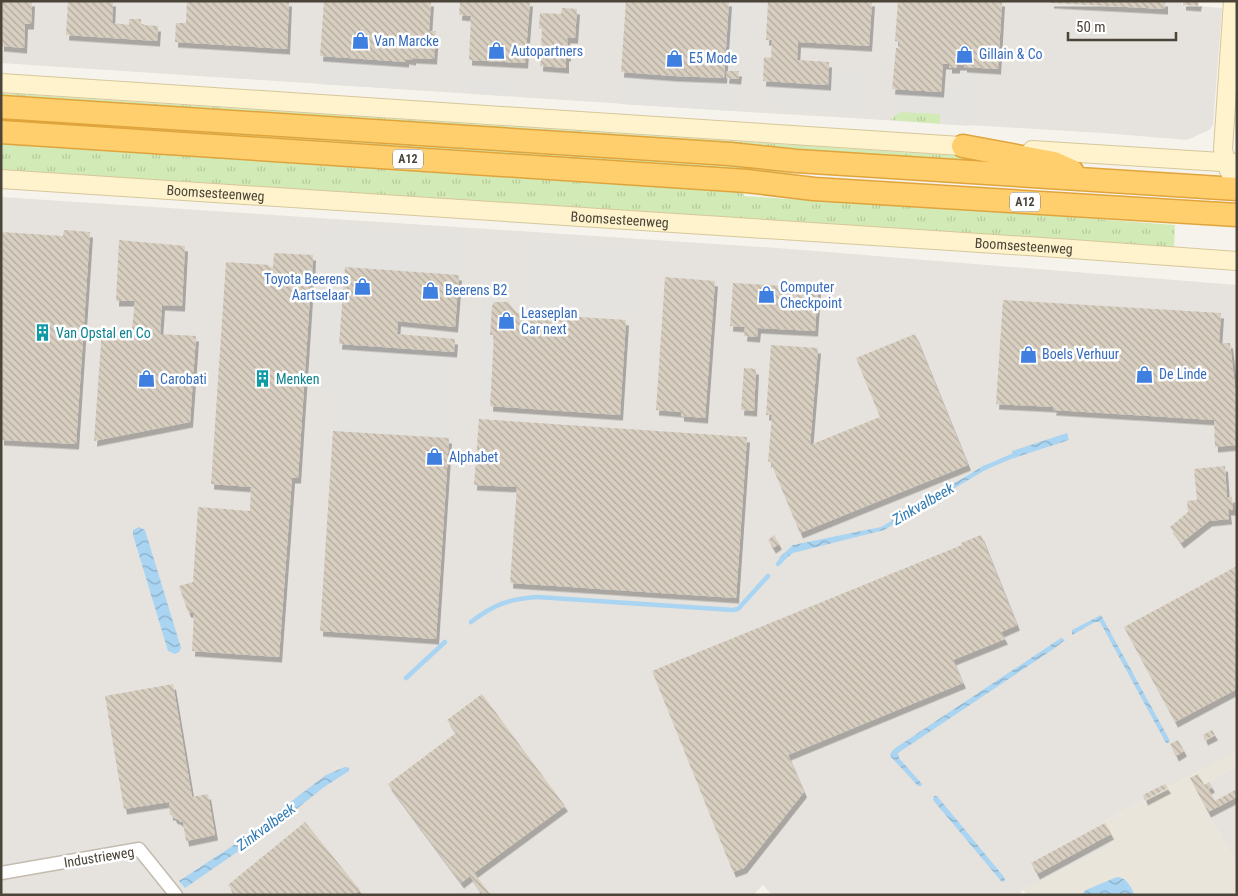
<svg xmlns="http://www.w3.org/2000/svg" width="1238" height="896" font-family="'Roboto Condensed',sans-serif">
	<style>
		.residential { fill: #eae5da }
		.industrial { fill: #e6e2dd }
		.grass { fill: url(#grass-tufts) }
		.parking { fill: #e5e3e0 }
		.water { fill: url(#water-waves) }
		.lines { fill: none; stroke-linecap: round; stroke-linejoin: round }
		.stream { stroke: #a9d4f2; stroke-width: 4.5 }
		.building { fill: url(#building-back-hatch); filter: url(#shadow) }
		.street-casing { stroke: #c2bbae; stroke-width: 15 }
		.secondary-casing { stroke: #d6c79b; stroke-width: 20 }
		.highway-casing { stroke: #e0a43c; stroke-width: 25 }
		.street { stroke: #fff; stroke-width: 12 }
		.secondary { stroke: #fff3cd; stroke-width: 18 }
		.highway { stroke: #ffcf6e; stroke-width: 22 }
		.labels { text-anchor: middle; stroke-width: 5; stroke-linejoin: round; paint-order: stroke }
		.shield { fill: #fff; stroke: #817c74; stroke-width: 1 }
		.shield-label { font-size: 12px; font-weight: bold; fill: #4b4439 }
		.shop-label { font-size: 14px; fill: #366cbe; stroke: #fff; text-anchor: start }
		.street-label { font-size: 14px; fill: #4b4439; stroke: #fff }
		.culture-label { font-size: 14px; fill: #0d838f; stroke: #fff; text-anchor: start }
		.water-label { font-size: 15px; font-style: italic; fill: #2e7ab2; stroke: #fff }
	</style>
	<defs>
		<pattern id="grass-tufts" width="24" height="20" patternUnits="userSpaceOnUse" patternTransform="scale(1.25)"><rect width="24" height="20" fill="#d2eab5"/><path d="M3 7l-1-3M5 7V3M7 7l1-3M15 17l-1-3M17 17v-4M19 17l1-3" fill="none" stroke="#b6ca9c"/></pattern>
		<pattern id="water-waves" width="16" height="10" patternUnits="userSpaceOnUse" patternTransform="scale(1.25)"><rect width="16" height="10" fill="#a9d4f2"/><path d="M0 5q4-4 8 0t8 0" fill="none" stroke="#8caec5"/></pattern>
		<pattern id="building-back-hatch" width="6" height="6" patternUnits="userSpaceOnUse" patternTransform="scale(1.25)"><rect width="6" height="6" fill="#d8cfc1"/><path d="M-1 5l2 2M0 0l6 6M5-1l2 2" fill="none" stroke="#b1aa9e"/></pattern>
		<filter id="shadow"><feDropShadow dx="3" dy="5.5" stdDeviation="0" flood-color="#0004"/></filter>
	</defs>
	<rect width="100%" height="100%" fill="#f6f3ec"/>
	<path class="residential" d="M 1237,751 L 1237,767 L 1195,789 L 1237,865 L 1237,895 L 1027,895 L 1023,890 L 1112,845 L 1102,822 Z"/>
	<path class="industrial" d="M 1,1 L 1181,1 L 1182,5 L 1222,8 L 1213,125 L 1209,130 L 1187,140 L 1103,133 L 732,111 L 1,63 Z
		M 1,197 L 777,248 L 1237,285 L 1237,751 L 1102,822 L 1112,845 L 1023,890 L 1018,895 L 772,895 L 763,885 L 753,895 L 1,895 Z
		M 1237,767 L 1237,865 L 1195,789 Z"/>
	<path class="grass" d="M 1,93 L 1021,160 L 1021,165 L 1,99 Z
		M 901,112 L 941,114 L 940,124 L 891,120 L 895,115 Z
		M 1,115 L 732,162 L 800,175 L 1,123 Z
		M 1,142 L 742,188 L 744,196 L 929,208 L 937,207 L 1175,225 L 1174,249 L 1,172 Z"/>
	<path class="parking" d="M 729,1 L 741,1 L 736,71 L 724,70 Z
		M 320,56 L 406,62 L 404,89 L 318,84 Z
		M 829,70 L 867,73 L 863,114 L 768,107 L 770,81 L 828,85 Z
		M 956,71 L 972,73 L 969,126 L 940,124 L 940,114 L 904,112 L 892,89 L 954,94 Z
		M 621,72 L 734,79 L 732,111 L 619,104 Z
		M 464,80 L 518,83 L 517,95 L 463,92 Z
		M 327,225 L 463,234 L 459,275 L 345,267 L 339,343 L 454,352 L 450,400 L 452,400 L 449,438 L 333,431 L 336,392 L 314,390 Z
		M 528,240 L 640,248 L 635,318 L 523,310 Z
		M 483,276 L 494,277 L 490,335 L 494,335 L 490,406 L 475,405 Z"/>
	<path class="water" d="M 1067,433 L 1069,440 L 1014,458 L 1012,451 Z
		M 985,465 L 987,469 L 884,530 L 793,553 L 783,561 L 779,558 L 793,545 L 881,527 Z
		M 139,527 L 145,530 L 181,648 L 179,652 L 175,654 L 168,651 L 133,535 L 133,530 Z
		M 1101,615 L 1170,741 L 1168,743 L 1166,743 L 1100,622 L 1095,622 L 1072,635 L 1072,630 Z
		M 1061,638 L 1065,640 L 1052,650 L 898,753 L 899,758 L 922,784 L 921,786 L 918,786 L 891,757 L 890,754 L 894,749 Z
		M 345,767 L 349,768 L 349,771 L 324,787 L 279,823 L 185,888 L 179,881 L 234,845 L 326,775 Z
		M 934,796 L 937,796 L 1004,877 L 1005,880 L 1004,882 L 1001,881 L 933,800 Z
		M 1117,877 C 1126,877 1131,887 1135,895 L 1081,895 L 1086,890 Z"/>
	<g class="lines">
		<path class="stream" d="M 982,469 L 1019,453
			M 778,564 L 786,555
			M 471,622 C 493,605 508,599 537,597 L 733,610 L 738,609 L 768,576
			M 406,678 L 445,642"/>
	</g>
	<path class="building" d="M 1,1 L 32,1 L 31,24 L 25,24 L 24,48 L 1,46 Z
		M 68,1 L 113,1 L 112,23 L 129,25 L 129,19 L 141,19 L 141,25 L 158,26 L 157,41 L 66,35 Z
		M 187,1 L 289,1 L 287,49 L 175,42 L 176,23 L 186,23 Z
		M 324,1 L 431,1 L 429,31 L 436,31 L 434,59 L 413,58 L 413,60 L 406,59 L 406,62 L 320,56 Z
		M 460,1 L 530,1 L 525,63 L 469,60 L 471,16 L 459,15 Z
		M 626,1 L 729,1 L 724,78 L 674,76 L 621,72 Z
		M 768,1 L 872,1 L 869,46 L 798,42 L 797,60 L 829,62 L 828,85 L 763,81 L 764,57 L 771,58 L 772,40 L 766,40 Z
		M 898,1 L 1002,1 L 998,69 L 964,67 L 964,65 L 957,65 L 957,68 L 949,68 L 949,64 L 943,64 L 941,92 L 892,89 L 896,48 L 899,48 L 900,42 L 895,41 Z
		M 1051,1 L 1165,1 L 1165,9 L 1051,3 Z
		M 1183,1 L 1199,1 L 1198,6 L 1183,5 Z
		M 562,8 L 577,9 L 575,38 L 567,38 L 568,56 L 566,56 L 566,68 L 540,66 L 542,29 L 539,28 L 540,13 L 561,14 Z
		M 727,71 L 739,71 L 738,79 L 726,78 Z
		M 64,230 L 90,232 L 76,444 L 1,440 L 1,232 L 63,236 Z
		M 119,240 L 185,246 L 182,306 L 162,305 L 160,334 L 196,336 L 190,422 L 94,441 L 102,330 L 132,329 L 135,301 L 116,301 Z
		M 274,253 L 313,255 L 312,277 L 310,276 L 309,280 L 311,281 L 298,478 L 292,478 L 279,657 L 192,651 L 194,613 L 188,612 L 179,586 L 193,582 L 198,507 L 250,511 L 251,487 L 211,484 L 226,262 L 269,265 L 269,267 L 273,267 Z
		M 345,267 L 459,275 L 455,327 L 398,321 L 397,334 L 455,339 L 454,352 L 339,344 Z
		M 665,277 L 715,281 L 705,418 L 681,416 L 681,412 L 656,410 Z
		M 733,283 L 818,288 L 815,331 L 758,328 L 757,337 L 744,336 L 745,327 L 730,326 Z
		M 1003,300 L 1221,313 L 1219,343 L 1230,343 L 1237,405 L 1237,445 L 1215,447 L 1214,420 L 1053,410 L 1054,407 L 996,404 Z
		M 494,302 L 508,302 L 517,313 L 626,320 L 620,415 L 490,406 L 494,335 L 490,335 L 492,306 Z
		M 915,334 L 968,465 L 800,533 L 770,461 L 768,462 L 772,415 L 766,415 L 771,345 L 818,348 L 810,445 L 880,417 L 856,358 Z
		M 744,368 L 756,369 L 754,411 L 741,410 Z
		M 479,419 L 747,437 L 736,598 L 510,583 L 517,487 L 474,485 Z
		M 333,431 L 449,438 L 436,639 L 320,631 Z
		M 1225,466 L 1227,498 L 1232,497 L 1233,510 L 1228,510 L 1229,519 L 1209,521 L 1181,543 L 1170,527 L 1188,512 L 1187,501 L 1197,500 L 1194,469 Z
		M 774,535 L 779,544 L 773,548 L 768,540 Z
		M 981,535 L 1017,625 L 1001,632 L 1005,639 L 953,660 L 963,683 L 788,755 L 804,792 L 744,868 L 733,872 L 652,671 L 962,545 L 961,543 Z
		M 1237,566 L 1237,689 L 1175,722 L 1124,627 Z
		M 173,684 L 192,797 L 208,794 L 215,835 L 186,841 L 183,822 L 180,822 L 179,820 L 174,818 L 173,815 L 170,815 L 169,802 L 124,809 L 105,696 Z
		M 482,694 L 565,806 L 474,873 L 491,895 L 477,895 L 481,892 L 470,876 L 461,883 L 388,784 L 456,733 L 447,720 Z
		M 1212,730 L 1215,735 L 1205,740 L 1203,735 Z
		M 1178,740 L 1184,751 L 1176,756 L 1170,744 Z
		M 1198,774 L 1204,785 L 1209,782 L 1212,787 L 1208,789 L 1215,801 L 1237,789 L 1237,797 L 1208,812 L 1190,778 Z
		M 1165,784 L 1168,788 L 1145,800 L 1143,795 Z
		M 305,822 L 360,890 L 354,895 L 236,895 L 228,885 Z
		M 1105,823 L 1111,834 L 1037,874 L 1031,863 Z"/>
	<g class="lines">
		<defs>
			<path id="street" d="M 1,873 L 139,849 L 176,895"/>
			<g id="secondary">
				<path d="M 1233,1 L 1223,149 L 1226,163 L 1237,189"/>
				<path d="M 1,83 L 976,147"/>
				<path d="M 1032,150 L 1237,163"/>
				<path id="s1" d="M 1,179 L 1072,249 L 1237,261"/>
			</g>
			<path id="highway" d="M 1,107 L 730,154 L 797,161 L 1237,189
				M 1,132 L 747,181 L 814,189 L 1237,215
				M 963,146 L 1054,163 L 1072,171"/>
		</defs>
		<use href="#street" class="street-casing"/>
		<use href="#secondary" class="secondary-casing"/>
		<use href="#highway" class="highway-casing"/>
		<use href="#street" class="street"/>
		<use href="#secondary" class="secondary"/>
		<use href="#highway" class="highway"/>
	</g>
	<defs>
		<symbol id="shop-bare" viewBox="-9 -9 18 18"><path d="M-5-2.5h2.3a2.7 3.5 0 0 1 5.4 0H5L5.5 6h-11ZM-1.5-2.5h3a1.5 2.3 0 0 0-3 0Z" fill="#3f7fe0" stroke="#fff" stroke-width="2.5" paint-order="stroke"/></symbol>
		<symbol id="building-bare" viewBox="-9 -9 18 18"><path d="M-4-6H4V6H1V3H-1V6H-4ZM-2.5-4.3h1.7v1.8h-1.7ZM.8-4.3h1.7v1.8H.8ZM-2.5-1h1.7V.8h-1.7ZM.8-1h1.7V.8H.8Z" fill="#0f9aa8" stroke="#fff" stroke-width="2.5" paint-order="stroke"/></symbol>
	</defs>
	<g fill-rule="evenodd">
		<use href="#shop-bare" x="348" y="28" width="25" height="25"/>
		<use href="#shop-bare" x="484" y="38" width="25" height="25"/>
		<use href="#shop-bare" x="952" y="42" width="25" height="25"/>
		<use href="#shop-bare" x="662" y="46" width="25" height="25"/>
		<use href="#shop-bare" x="350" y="274" width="25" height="25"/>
		<use href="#shop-bare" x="418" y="278" width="25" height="25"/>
		<use href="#shop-bare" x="754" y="282" width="25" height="25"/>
		<use href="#shop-bare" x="494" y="308" width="25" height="25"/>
		<use href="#building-bare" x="30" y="320" width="25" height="25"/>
		<use href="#shop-bare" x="1016" y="342" width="25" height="25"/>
		<use href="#shop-bare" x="1132" y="362" width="25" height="25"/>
		<use href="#shop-bare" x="134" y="366" width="25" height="25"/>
		<use href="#building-bare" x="250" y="366" width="25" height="25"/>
		<use href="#shop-bare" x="422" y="444" width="25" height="25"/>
	</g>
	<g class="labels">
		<g class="shield">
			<rect x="393" y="149.5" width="30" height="19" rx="4"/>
			<rect x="1010" y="192.5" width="30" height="19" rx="4"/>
		</g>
		<g class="shield-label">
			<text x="408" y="163">A12</text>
			<text x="1025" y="206">A12</text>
		</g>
		<g class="shop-label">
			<text x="374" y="46">Van Marcke</text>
			<text x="511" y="56">Autopartners</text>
			<text x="979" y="59">Gillain &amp; Co</text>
			<text x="689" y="63">E5 Mode</text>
			<text x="349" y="284" text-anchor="end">Toyota Beerens<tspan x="349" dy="16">Aartselaar</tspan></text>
			<text x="780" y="292">Computer<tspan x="780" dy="16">Checkpoint</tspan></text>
			<text x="445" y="295">Beerens B2</text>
			<text x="521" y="318">Leaseplan<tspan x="521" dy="16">Car next</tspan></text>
			<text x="1042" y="359">Boels Verhuur</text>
			<text x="1159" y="379">De Linde</text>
			<text x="160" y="384">Carobati</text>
			<text x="449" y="462">Alphabet</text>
		</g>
		<g class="street-label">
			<text dy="5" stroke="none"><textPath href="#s1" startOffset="215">Boomsesteenweg</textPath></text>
			<text dy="5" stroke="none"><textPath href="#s1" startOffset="620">Boomsesteenweg</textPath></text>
			<text dy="5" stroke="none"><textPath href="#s1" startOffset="1025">Boomsesteenweg</textPath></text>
			<text transform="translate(99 857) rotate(-9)" y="5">Industrieweg</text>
		</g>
		<g class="culture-label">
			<text x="56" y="338">Van Opstal en Co</text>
			<text x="276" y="384">Menken</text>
		</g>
		<g class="water-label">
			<text transform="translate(923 504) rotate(-30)" y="5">Zinkvalbeek</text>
			<text transform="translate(266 827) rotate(-36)" y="5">Zinkvalbeek</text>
		</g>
	</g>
	<rect width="1238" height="896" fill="none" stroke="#4b4439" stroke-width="5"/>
	<path d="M1068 32v8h108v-8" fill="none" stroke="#4b4439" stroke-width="2.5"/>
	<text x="1076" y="32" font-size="15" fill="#4b4439" stroke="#ffffff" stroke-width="4" paint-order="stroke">50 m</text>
</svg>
